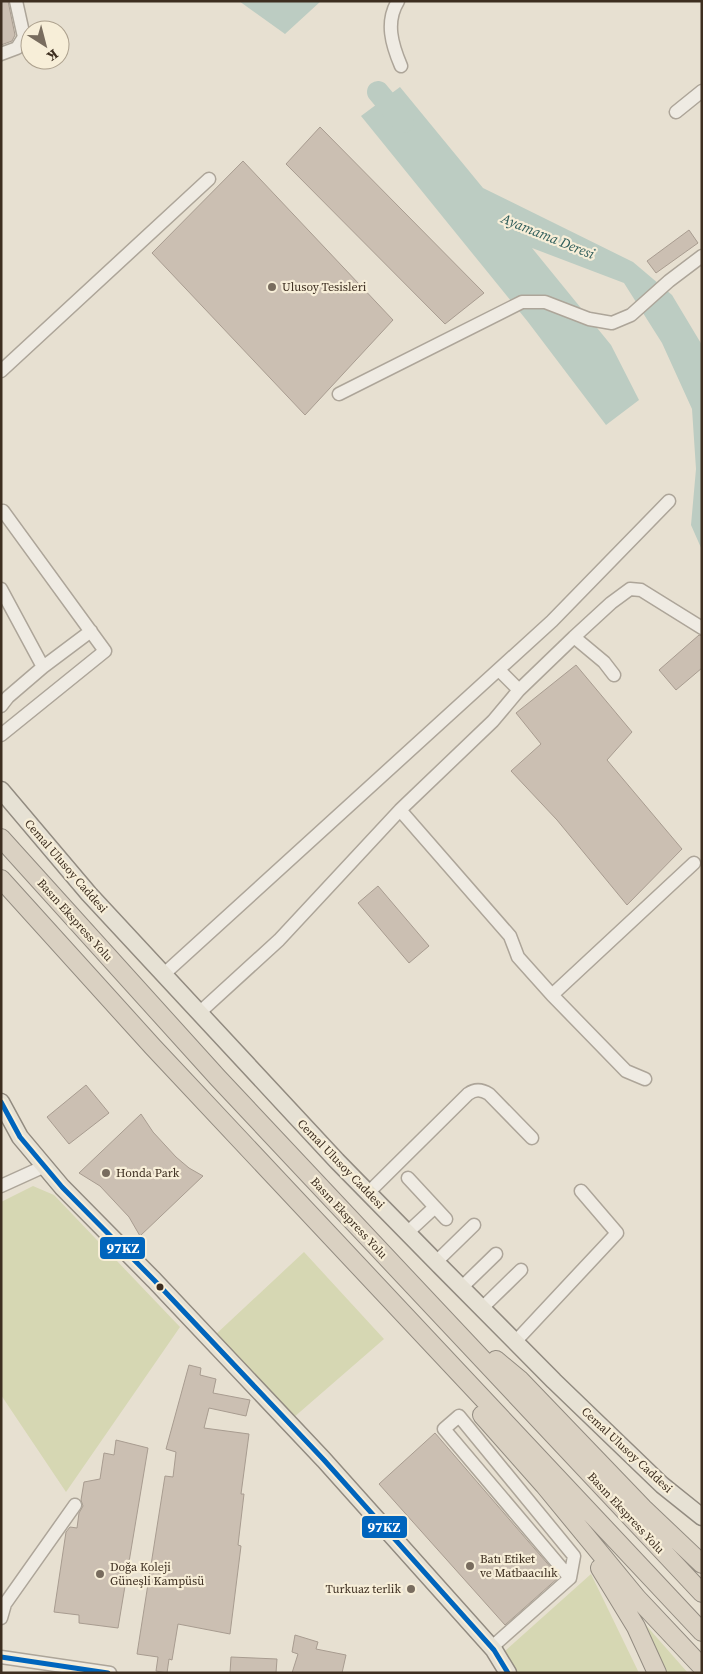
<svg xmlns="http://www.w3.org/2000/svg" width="703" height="1674" font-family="'Source Serif 4',serif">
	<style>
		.green { fill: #d6d7b3 }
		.water { fill: #bcccc2 }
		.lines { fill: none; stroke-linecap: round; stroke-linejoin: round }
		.river { stroke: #bcccc2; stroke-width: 22 }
		.building { fill: #cbbfb2; stroke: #a89c90 }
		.minor-casing { stroke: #ada599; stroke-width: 15 }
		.major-casing { stroke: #928b80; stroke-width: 19 }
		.highway-casing { stroke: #928b80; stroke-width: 20 }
		.minor { stroke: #efebe3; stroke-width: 12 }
		.major { stroke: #e6e1d4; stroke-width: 16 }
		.highway { stroke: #dad1c2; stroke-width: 18 }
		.bus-1-casing { stroke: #f7eed8; stroke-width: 9 }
		.bus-1 { stroke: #0065bd; stroke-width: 5 }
		.poi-dot { fill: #786c5e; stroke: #f7eed8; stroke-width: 2 }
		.bus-dot { fill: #3d2e20; stroke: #f7eed8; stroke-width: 2 }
		.labels { text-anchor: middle; stroke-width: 4.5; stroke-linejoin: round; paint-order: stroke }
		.poi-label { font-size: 12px; fill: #3d2e20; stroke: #f7eed8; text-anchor: start }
		.street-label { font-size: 12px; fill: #3d2e20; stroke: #f7eed8 }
		.water-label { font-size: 14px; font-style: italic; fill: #2f5d5a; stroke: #f7eed8 }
		.line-badge { stroke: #f7eed8; stroke-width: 2 }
		.badge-label { font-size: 14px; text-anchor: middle; font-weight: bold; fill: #fff }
	</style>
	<rect width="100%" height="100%" fill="#e7e0d1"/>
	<path class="green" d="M 33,1186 L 54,1195 L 180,1327 L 66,1492 L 1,1395 L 1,1202 Z
		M 304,1252 L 384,1339 L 293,1418 L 214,1336 Z
		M 591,1574 L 639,1673 L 514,1673 L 505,1651 Z
		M 644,1623 L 688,1673 L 664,1673 Z"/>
	<path class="water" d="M 239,1 L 321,1 L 285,34 Z
		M 400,87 L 483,188 L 633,262 L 672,295 L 702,345 L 702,550 L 691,525 L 696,469 L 692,409 L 662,343 L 624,283 L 532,248 L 611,345 L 639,400 L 606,425 L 528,322 L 361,116 Z"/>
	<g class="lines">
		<path class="river" d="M 378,92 L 403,122"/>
	</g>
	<path class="building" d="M 1,1 L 8,1 L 15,35 L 12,41 L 1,45 Z
		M 320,127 L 484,293 L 445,324 L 286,164 Z
		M 243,161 L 393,320 L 305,415 L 152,253 Z
		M 689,230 L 698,243 L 656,273 L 647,261 Z
		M 699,635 L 702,636 L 702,668 L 676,690 L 659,670 Z
		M 576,665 L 632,732 L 607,760 L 682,849 L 627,905 L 557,820 L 511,771 L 541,744 L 516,713 Z
		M 378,886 L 429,946 L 409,963 L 358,903 Z
		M 86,1085 L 109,1113 L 69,1144 L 47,1117 Z
		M 141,1114 L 153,1132 L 176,1157 L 189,1168 L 203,1176 L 140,1236 L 129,1217 L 100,1186 L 79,1173 Z
		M 189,1365 L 201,1368 L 200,1375 L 216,1379 L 213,1393 L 250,1400 L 246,1416 L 209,1408 L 204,1428 L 249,1434 L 241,1494 L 244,1494 L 238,1545 L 241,1546 L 230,1634 L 178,1624 L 172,1660 L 169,1659 L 167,1673 L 156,1671 L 158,1657 L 137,1654 L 165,1476 L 173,1477 L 176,1452 L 166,1449 Z
		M 435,1433 L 559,1577 L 505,1625 L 379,1484 Z
		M 116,1440 L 148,1448 L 118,1628 L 79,1623 L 79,1615 L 54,1612 L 66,1532 L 70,1527 L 77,1528 L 79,1513 L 83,1506 L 81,1500 L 84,1482 L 100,1479 L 104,1453 L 114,1455 Z
		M 295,1635 L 318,1642 L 316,1649 L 346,1655 L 342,1673 L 292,1673 L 298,1654 L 292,1652 Z
		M 231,1657 L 277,1659 L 276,1673 L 230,1673 Z"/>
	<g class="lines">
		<defs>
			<path id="minor" d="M 398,1 C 385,22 392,45 401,66
				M 1,54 L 17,48 L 24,37 L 16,1
				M 676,112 L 702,91
				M 1,371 L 209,179
				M 339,394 L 522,302 L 545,302 L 589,319 L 612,323 L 631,315 L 669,281 L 702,256
				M 1,512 L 3,511 L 105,651 L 1,735
				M 1,589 L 43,667
				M 574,637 L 611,603 L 630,589 L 641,590 L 702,628
				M 499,670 L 519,690
				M 1,706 L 8,697 L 43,667 L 91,631
				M 400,810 L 510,936 L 518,957 L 552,995 L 694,863
				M 164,974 L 552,621 L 669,501
				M 552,995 L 626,1071 L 645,1079
				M 199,1013 L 279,940 L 400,810 L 493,721 L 519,690 L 574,637 L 604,662 L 614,675
				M 408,1178 L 446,1219
				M 1,1186 L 45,1166
				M 368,1193 L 468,1094 C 475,1089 481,1089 489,1094 L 532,1138
				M 407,1233 L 435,1207
				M 436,1262 L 474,1225
				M 461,1288 L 496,1254
				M 482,1308 L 521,1270
				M 515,1342 L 617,1233 L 581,1191
				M 1,1618 L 5,1604 L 75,1505
				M 492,1647 L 570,1578 L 574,1556 L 459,1416 L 444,1429 L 570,1578
				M 1,1657 L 110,1673"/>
			<path id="major" d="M 1,790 L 89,894 L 337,1161 L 441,1267 L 554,1381 L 662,1485 L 702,1517
				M 1,1102 L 20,1137 L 62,1187 L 154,1280 L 324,1460 L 494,1650 L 508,1673"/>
			<path id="highway" d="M 1,838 L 218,1078 L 702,1593
				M 1,879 L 153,1047 L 702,1632
				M 496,1360 L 520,1380 L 643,1508 L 702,1564
				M 482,1415 L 544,1485 L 637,1598 L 702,1667
				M 600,1568 L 636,1627 L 657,1673"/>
		</defs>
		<use href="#minor" class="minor-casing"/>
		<use href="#major" class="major-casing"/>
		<use href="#highway" class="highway-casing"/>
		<use href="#minor" class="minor"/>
		<use href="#major" class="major"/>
		<use href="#highway" class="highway"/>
		<defs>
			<path id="bus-1" d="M 1,1102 L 20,1137 L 62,1187 L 154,1280 L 324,1460 L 494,1650 L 508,1673
				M 1,1657 L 108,1673"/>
		</defs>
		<use href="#bus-1" class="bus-1-casing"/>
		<use href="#bus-1" class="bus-1"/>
	</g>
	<g class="poi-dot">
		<circle cx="272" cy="287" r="5"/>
		<circle cx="106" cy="1173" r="5"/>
		<circle cx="470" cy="1566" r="5"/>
		<circle cx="100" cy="1574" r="5"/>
		<circle cx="411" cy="1589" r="5"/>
	</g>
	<circle class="bus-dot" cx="160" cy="1287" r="4.5"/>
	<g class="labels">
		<g class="poi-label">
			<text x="282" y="291">Ulusoy Tesisleri</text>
			<text x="116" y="1177">Honda Park</text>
			<text x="480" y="1563">Batı Etiket<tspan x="480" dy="14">ve Matbaacılık</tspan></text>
			<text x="110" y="1571">Doğa Koleji<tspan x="110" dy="14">Güneşli Kampüsü</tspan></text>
			<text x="401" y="1593" text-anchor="end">Turkuaz terlik</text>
		</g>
		<g class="street-label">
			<text transform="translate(66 866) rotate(49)" y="4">Cemal Ulusoy Caddesi</text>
			<text transform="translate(75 920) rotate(48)" y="4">Basın Ekspress Yolu</text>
			<text transform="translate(341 1164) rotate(46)" y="4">Cemal Ulusoy Caddesi</text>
			<text transform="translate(349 1218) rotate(47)" y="4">Basın Ekspress Yolu</text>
			<text transform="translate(627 1450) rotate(43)" y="4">Cemal Ulusoy Caddesi</text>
			<text transform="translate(626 1513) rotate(47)" y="4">Basın Ekspress Yolu</text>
		</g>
		<g class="water-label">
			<text transform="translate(548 236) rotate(22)" y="5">Ayamama Deresi</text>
		</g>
	</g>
	<g class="line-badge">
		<rect x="99" y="1236" width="47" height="24" rx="5" fill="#0065bd"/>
		<rect x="361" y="1515" width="47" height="24" rx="5" fill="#0065bd"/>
	</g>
	<g class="badge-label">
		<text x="123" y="1253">97KZ</text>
		<text x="384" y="1532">97KZ</text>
	</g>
	<rect width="703" height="1674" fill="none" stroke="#3d2e20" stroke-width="5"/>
	<g transform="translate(45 45) rotate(144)"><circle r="24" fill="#f7eed8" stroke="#ada18e"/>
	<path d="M0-4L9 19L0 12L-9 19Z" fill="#786c5e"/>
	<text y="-8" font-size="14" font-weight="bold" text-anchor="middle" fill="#3d2e20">K</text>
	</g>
</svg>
